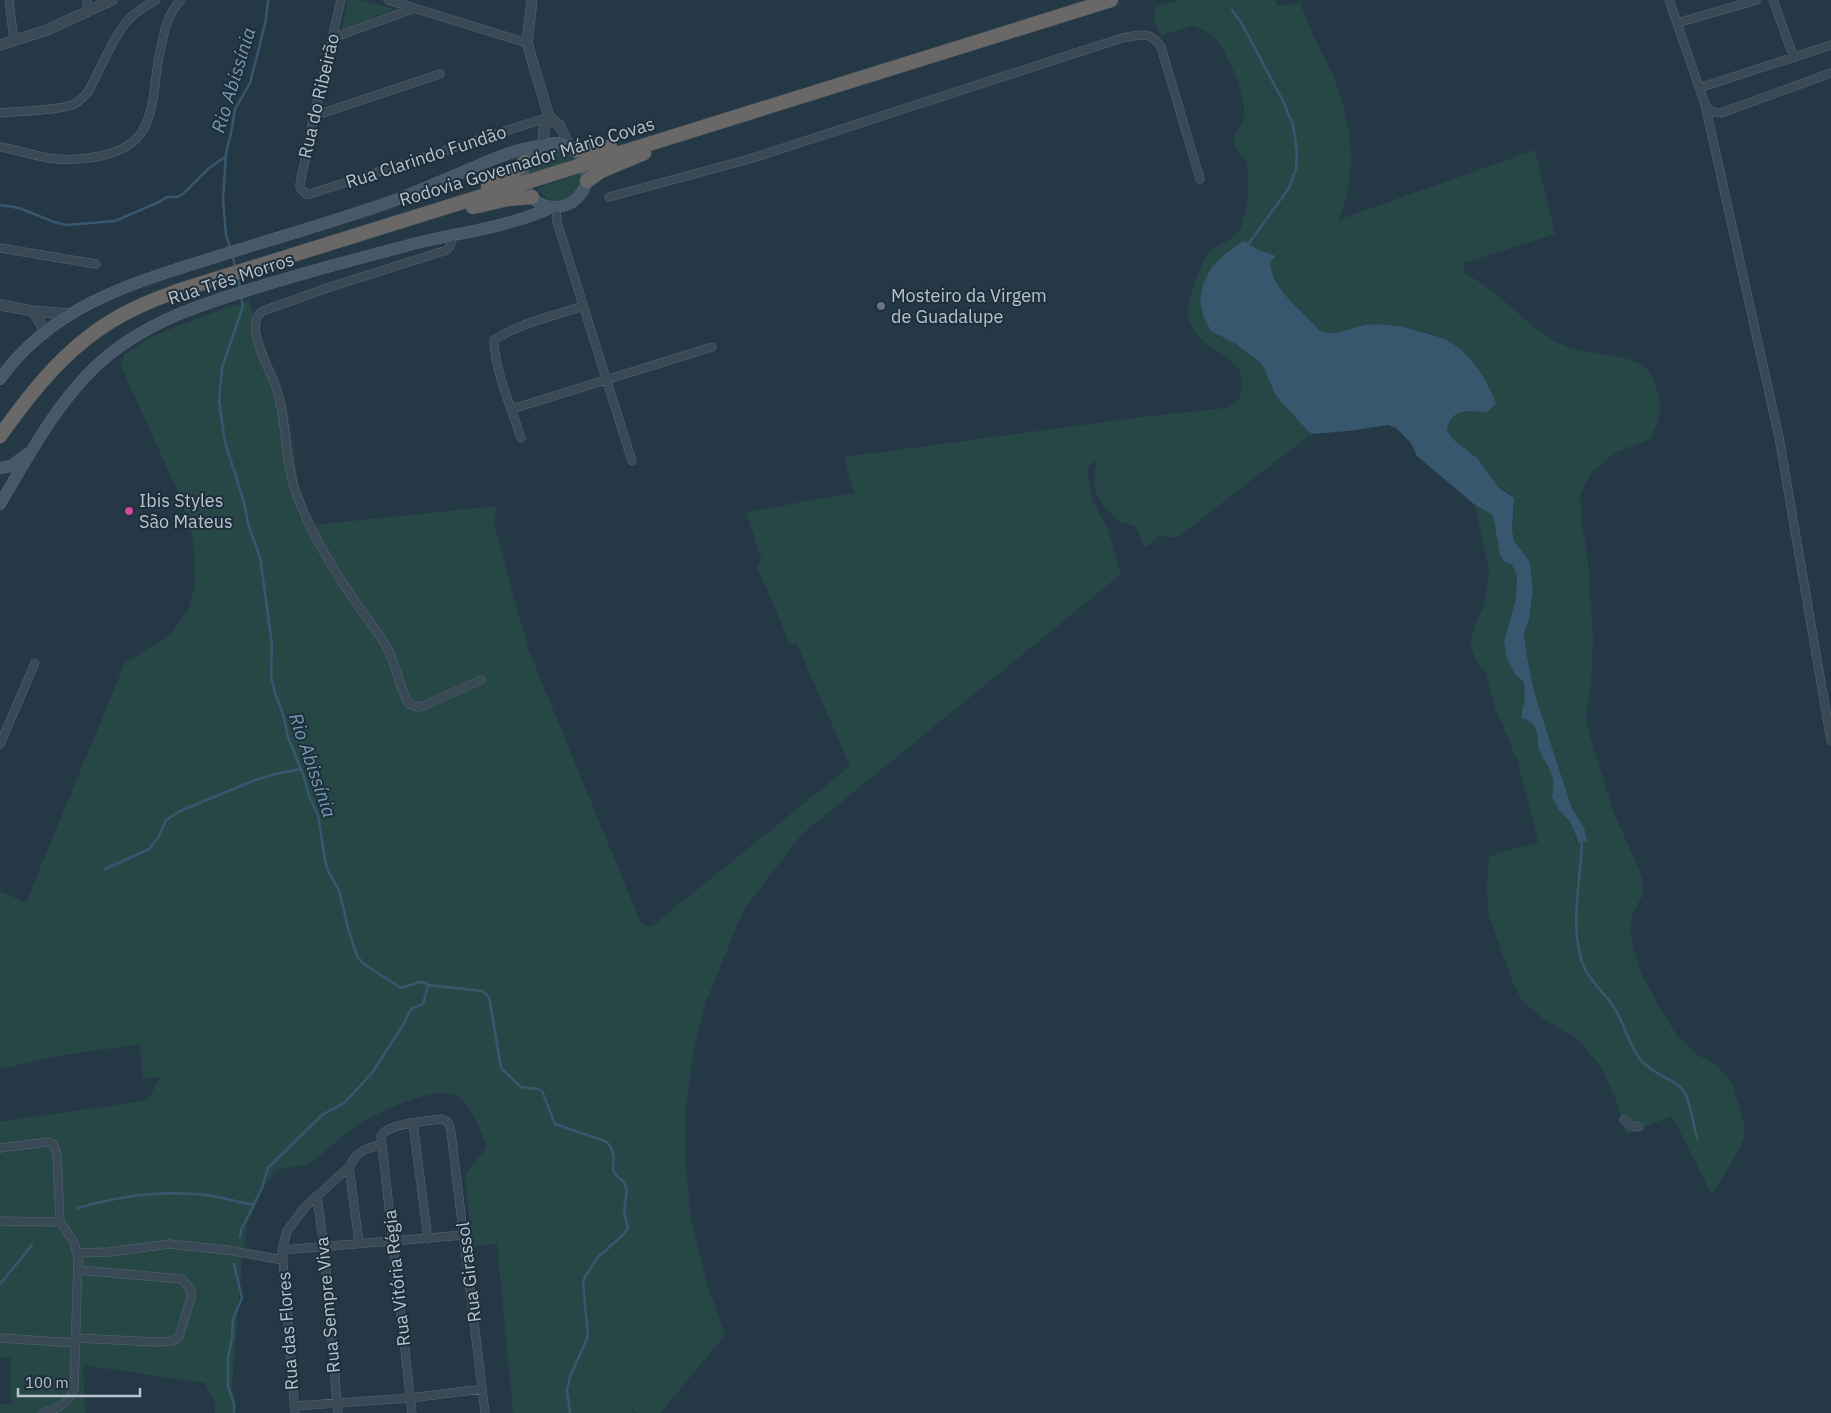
<svg xmlns="http://www.w3.org/2000/svg" width="1831" height="1413" font-family="'IBM Plex Sans',sans-serif">
	<style>
		.green { fill: #274746 }
		.water { fill: #37576f }
		.lines { fill: none; stroke-linecap: round; stroke-linejoin: round }
		.stream { stroke: #37576f; stroke-width: 2.5 }
		.minor-casing { stroke: #586773; stroke-width: 9 }
		.tertiary-casing { stroke: #586773; stroke-width: 11 }
		.secondary-casing { stroke: #586773; stroke-width: 12 }
		.trunk-casing { stroke: #445460; stroke-width: 15 }
		.minor { stroke: #394955; stroke-width: 8 }
		.tertiary { stroke: #394955; stroke-width: 10 }
		.secondary { stroke: #475969; stroke-width: 11 }
		.trunk { stroke: #6a6866; stroke-width: 14 }
		.worship-dot { fill: #6b7280; stroke: #1e2f3b; stroke-width: 2 }
		.hotel-dot { fill: #d1479c; stroke: #1e2f3b; stroke-width: 2 }
		.labels { text-anchor: middle; stroke-width: 4; stroke-linejoin: round; paint-order: stroke }
		.street-label { font-size: 18px; fill: #b7c4cf; stroke: #1e2f3b }
		.poi-label { font-size: 18px; fill: #b7c4cf; stroke: #1e2f3b; text-anchor: start }
		.water-label { font-size: 19px; font-style: italic; fill: #749ab5; stroke: #1e2f3b }
	</style>
	<rect width="100%" height="100%" fill="#253846"/>
	<path class="green" d="M 348,0 L 359,0 L 395,9 L 342,29 Z
		M 1180,0 L 1274,0 L 1278,6 L 1292,5 L 1300,1 C 1307,26 1321,48 1331,71 C 1348,111 1357,155 1346,198 C 1344,206 1340,213 1338,220 L 1535,150 L 1555,234 L 1464,263 L 1465,274 C 1499,290 1521,321 1553,340 C 1580,357 1624,350 1647,369 C 1653,375 1656,386 1658,393 C 1663,412 1658,424 1649,440 L 1616,452 L 1591,473 L 1580,495 L 1582,523 L 1588,561 L 1593,642 L 1591,681 L 1586,718 L 1589,733 L 1613,810 L 1642,877 L 1643,895 L 1633,912 L 1630,929 L 1634,951 L 1642,975 L 1664,1015 L 1678,1037 L 1696,1054 L 1718,1066 L 1732,1084 L 1745,1125 L 1744,1137 L 1739,1150 L 1712,1195 L 1672,1116 L 1626,1134 L 1616,1099 L 1600,1065 L 1575,1037 L 1545,1020 L 1523,1003 L 1512,980 L 1489,916 L 1487,889 L 1489,857 L 1498,853 L 1537,843 L 1538,840 L 1517,760 L 1495,707 L 1486,673 L 1477,662 L 1470,646 L 1474,628 L 1484,605 L 1489,570 L 1475,505 L 1493,515 L 1505,562 L 1512,565 L 1517,575 L 1516,599 L 1512,618 L 1516,675 L 1524,682 L 1525,699 L 1522,717 C 1526,719 1531,721 1534,726 C 1539,733 1537,742 1539,749 C 1547,770 1557,771 1552,797 L 1559,810 L 1570,822 L 1578,843 L 1584,827 L 1572,809 L 1534,692 L 1526,651 L 1524,633 L 1529,620 L 1532,604 L 1533,592 L 1530,562 L 1514,541 L 1512,530 L 1514,510 L 1512,495 L 1498,487 L 1473,454 L 1454,440 L 1447,431 C 1450,408 1469,410 1487,413 L 1492,405 L 1451,343 C 1431,330 1391,323 1367,325 C 1351,326 1334,339 1318,329 C 1301,309 1272,290 1270,262 L 1275,256 L 1261,251 L 1243,241 L 1202,287 L 1200,301 L 1203,316 L 1218,335 L 1236,344 L 1262,364 L 1275,394 L 1283,404 L 1311,434 L 1177,538 L 1159,535 L 1150,545 L 1144,547 L 1136,527 C 1131,524 1126,524 1121,522 C 1117,520 1113,515 1110,512 C 1091,493 1093,482 1097,459 L 1087,468 L 1092,500 L 1107,527 L 1121,574 L 801,835 L 743,911 L 706,1002 L 695,1043 L 686,1106 L 685,1156 L 691,1220 L 707,1283 L 725,1335 L 660,1413 L 637,1413 L 632,1409 L 633,1413 L 513,1413 L 497,1244 L 472,1246 L 465,1175 L 487,1147 C 480,1129 474,1110 459,1097 C 439,1081 367,1117 349,1131 C 336,1140 325,1154 311,1162 C 302,1168 287,1167 277,1169 L 262,1190 L 248,1223 L 242,1259 L 232,1387 L 236,1406 L 235,1413 L 215,1413 L 215,1404 L 205,1383 L 83,1365 L 85,1413 L 0,1413 L 0,1404 L 11,1404 L 11,1358 L 0,1357 L 0,1122 L 148,1100 L 160,1077 L 142,1079 L 140,1044 L 58,1056 L 0,1069 L 0,892 L 26,902 L 125,663 L 169,636 L 188,610 L 193,594 L 195,579 L 193,539 L 182,501 L 121,366 L 124,355 L 153,336 L 220,310 L 249,301 L 287,408 L 299,487 L 313,525 L 497,506 L 494,525 L 529,651 L 640,921 L 644,926 L 651,927 L 850,766 L 797,644 L 790,643 L 756,565 L 762,561 L 746,512 L 854,493 L 844,457 L 1142,417 L 1226,408 L 1238,401 C 1243,389 1243,379 1238,367 C 1222,351 1193,341 1188,317 C 1186,303 1200,263 1209,253 C 1220,241 1237,242 1242,224 C 1247,208 1252,176 1245,161 C 1241,153 1236,152 1234,142 C 1233,132 1242,127 1244,118 C 1247,97 1227,49 1212,35 C 1206,30 1198,28 1192,25 L 1162,36 C 1154,25 1153,19 1156,7 Z
		M 552,146 C 563,146 569,150 575,159 L 530,174 C 527,155 534,150 552,146 Z
		M 583,173 L 583,189 L 571,199 L 553,202 L 544,197 L 537,188 Z"/>
	<path class="water" d="M 1243,241 L 1261,251 L 1276,256 L 1270,262 C 1272,290 1301,309 1318,329 C 1333,339 1350,327 1366,325 C 1381,323 1400,326 1415,330 C 1425,333 1435,335 1444,339 C 1470,351 1486,378 1496,403 L 1487,413 C 1469,410 1450,408 1447,431 L 1454,440 L 1477,458 L 1498,487 L 1514,498 L 1512,530 L 1514,541 L 1530,562 L 1533,592 L 1529,620 L 1524,633 L 1526,651 L 1534,692 L 1572,809 L 1584,827 L 1587,841 L 1579,843 L 1570,822 L 1559,810 L 1552,797 C 1557,772 1547,770 1539,749 C 1537,742 1539,733 1534,726 C 1531,721 1526,720 1521,717 L 1525,699 L 1524,682 L 1516,675 L 1507,659 L 1504,641 L 1516,599 L 1517,575 L 1512,565 L 1505,562 L 1500,555 L 1493,515 L 1475,505 L 1417,456 L 1411,443 L 1396,428 L 1388,425 L 1349,431 L 1311,434 L 1283,404 L 1275,394 L 1262,364 L 1236,344 L 1211,331 L 1203,316 L 1200,301 L 1202,287 L 1211,268 L 1224,255 Z"/>
	<g class="lines">
		<path class="stream" d="M 1232,10 L 1241,22 L 1283,101 L 1293,125 L 1297,152 L 1296,169 L 1289,188 L 1247,246
			M 0,205 L 19,208 L 54,222 L 66,225 L 115,221 L 159,202 L 167,197 L 177,197 L 183,194 L 208,169 L 225,157
			M 231,250 L 226,235 L 223,200 L 226,153 L 231,133 L 235,109 L 250,83 L 257,56 L 266,19 L 268,0
			M 232,255 L 236,269
			M 238,277 L 240,289
			M 241,297 L 243,306 L 222,368 L 219,401 L 225,442 L 243,499 L 249,527 L 260,557 L 272,644 L 271,676 L 275,693 L 283,714 L 288,737 L 304,777 L 309,796 L 318,815 L 325,860 L 328,871 L 339,890 L 348,928 L 357,956 L 364,964 L 401,988 L 420,982 L 426,983 L 428,985 L 482,991 L 489,997 L 501,1068 L 521,1087 L 538,1089 L 542,1091 L 555,1124 L 605,1141 C 615,1148 614,1159 613,1170 L 616,1175 L 624,1182 L 627,1190 L 624,1211 L 628,1228 L 624,1234 L 598,1257 L 585,1277 L 583,1283 L 588,1336 L 570,1377 L 567,1390 L 570,1413
			M 1582,841 C 1581,880 1568,933 1585,969 C 1593,985 1607,995 1615,1009 C 1625,1025 1629,1046 1641,1060 C 1652,1074 1670,1077 1682,1089 C 1690,1097 1694,1127 1697,1139
			M 105,869 L 149,849 L 158,838 L 166,820 L 180,811 L 255,780 L 275,774 L 301,769
			M 78,1208 C 115,1197 157,1191 196,1194 C 215,1195 234,1201 253,1205
			M 240,1237 L 241,1230 L 262,1188 L 268,1168 L 322,1115 L 344,1103 L 372,1073 L 403,1025 L 411,1009 L 423,1004 L 428,985
			M 234,1264 L 242,1298 L 233,1319 L 232,1339 L 228,1357 L 228,1387 L 234,1404 L 234,1413
			M 0,1284 L 32,1245"/>
		<defs>
			<path id="minor" d="M 9,0 L 14,41
				M 87,0 L 88,12
				M 341,0 L 314,116 L 300,184 L 300,188 L 306,194 L 310,194 L 549,117
				M 388,0 L 527,43
				M 1669,0 L 1705,104 C 1710,111 1713,113 1721,113 L 1831,73
				M 1773,0 L 1794,58
				M 1677,23 L 1757,0
				M 332,38 L 415,8
				M 1699,88 L 1831,45
				M 1705,104 L 1779,437 L 1831,741
				M 0,113 C 19,111 55,111 72,105 C 79,102 83,97 88,92 C 100,70 114,35 130,18 C 138,10 147,5 156,0
				M 314,116 L 440,74
				M 0,147 C 16,150 32,155 49,158 C 77,162 127,158 143,130 C 156,108 154,77 160,52 C 164,33 166,15 181,0
				M 609,197 L 753,158 L 1122,38 C 1140,35 1150,30 1161,47 L 1200,179
				M 556,207 L 557,222 L 632,461
				M 453,235 L 450,246 L 447,250 L 327,288 L 263,311 C 242,323 270,369 276,387 C 287,419 284,455 294,487 C 309,531 333,570 359,607 C 368,620 377,631 385,644 C 397,664 398,685 409,704 L 417,707 L 423,706 L 481,680
				M 0,248 L 96,264
				M 512,409 L 712,347
				M 521,438 C 512,410 494,368 494,340 C 520,323 554,316 583,306
				M 0,744 L 35,663
				M 1624,1120 L 1632,1126 L 1639,1127
				M 413,1123 L 428,1239
				M 0,1148 L 48,1142 L 53,1144 L 57,1154 L 60,1222 L 74,1242 L 78,1258 L 74,1389 C 68,1405 58,1408 43,1413
				M 349,1167 L 359,1243
				M 317,1197 L 324,1247 L 338,1413
				M 0,1221 L 60,1222
				M 282,1250 L 464,1235
				M 77,1253 L 109,1252 L 169,1244 L 227,1250 L 283,1260
				M 0,1338 L 75,1343
				M 75,1338 L 158,1342 L 172,1341 L 179,1337 L 191,1297 L 191,1290 L 182,1279 L 78,1270
				M 294,1406 L 410,1398 L 482,1389
				M 295,1413 L 282,1250 L 287,1231 L 305,1207 L 349,1167 L 356,1156 L 364,1150 L 381,1144
				M 412,1413 L 381,1136 C 388,1123 428,1121 442,1119 C 449,1121 450,1126 451,1132 L 485,1413"/>
			<path id="tertiary" d="M 532,0 L 527,43 L 549,117
				M 0,45 L 47,30 L 112,0
				M 549,117 L 560,126 L 569,145
				M 543,144 L 544,128 L 549,117
				M 0,305 L 33,311 L 69,314
				M 33,311 L 45,331"/>
			<path id="secondary" d="M523 175a32 32 0 1 1 64 0a32 32 0 1 1-64 0Z
				M 0,379 C 51,307 129,284 209,259 C 269,240 330,223 390,202 C 419,191 448,178 477,166 C 498,157 517,149 539,146
				M 0,468 L 11,466 L 27,454
				M 0,504 C 28,457 54,407 94,368 C 143,321 205,303 268,284 C 318,269 367,256 417,243 C 462,232 510,227 552,207"/>
			<path id="trunk" d="M 576,150 L 588,151 L 610,147
				M 587,181 L 601,171 L 644,153
				M 488,186 L 510,175 L 525,162
				M 473,207 L 508,199 L 532,197
				M 0,436 C 34,388 70,343 122,315 C 162,293 208,282 251,268 L 1111,0"/>
		</defs>
		<use href="#minor" class="minor-casing"/>
		<use href="#tertiary" class="tertiary-casing"/>
		<use href="#secondary" class="secondary-casing"/>
		<use href="#trunk" class="trunk-casing"/>
		<use href="#minor" class="minor"/>
		<use href="#tertiary" class="tertiary"/>
		<use href="#secondary" class="secondary"/>
		<use href="#trunk" class="trunk"/>
	</g>
	<circle class="worship-dot" cx="881" cy="306" r="5"/>
	<circle class="hotel-dot" cx="129" cy="511" r="5"/>
	<g class="labels">
		<g class="street-label">
			<text transform="translate(319 96) rotate(-77)" y="6">Rua do Ribeirão</text>
			<text transform="translate(426 157) rotate(-18)" y="6">Rua Clarindo Fundão</text>
			<text transform="translate(527 162) rotate(-17)" y="6">Rodovia Governador Mário Covas</text>
			<text transform="translate(231 279) rotate(-18)" y="6">Rua Três Morros</text>
			<text transform="translate(469 1272) rotate(-97)" y="6">Rua Girassol</text>
			<text transform="translate(397 1278) rotate(-96)" y="6">Rua Vitória Régia</text>
			<text transform="translate(328 1305) rotate(-95)" y="6">Rua Sempre Viva</text>
			<text transform="translate(288 1331) rotate(-94)" y="6">Rua das Flores</text>
		</g>
		<g class="poi-label">
			<text x="891" y="302">Mosteiro da Virgem<tspan x="891" dy="21">de Guadalupe</tspan></text>
			<text x="139" y="507">Ibis Styles<tspan x="139" dy="21">São Mateus</tspan></text>
		</g>
		<g class="water-label">
			<text transform="translate(233 80) rotate(-73)" y="7">Rio Abissínia</text>
			<text transform="translate(313 765) rotate(71)" y="7">Rio Abissínia</text>
		</g>
	</g>
	<path d="M18 1388v8h122v-8" fill="none" stroke="#b7c4cf" stroke-width="2.5"/>
	<text x="25" y="1388" font-size="15" fill="#b7c4cf" stroke="#1e2f3b" stroke-width="4" paint-order="stroke">100 m</text>
</svg>
